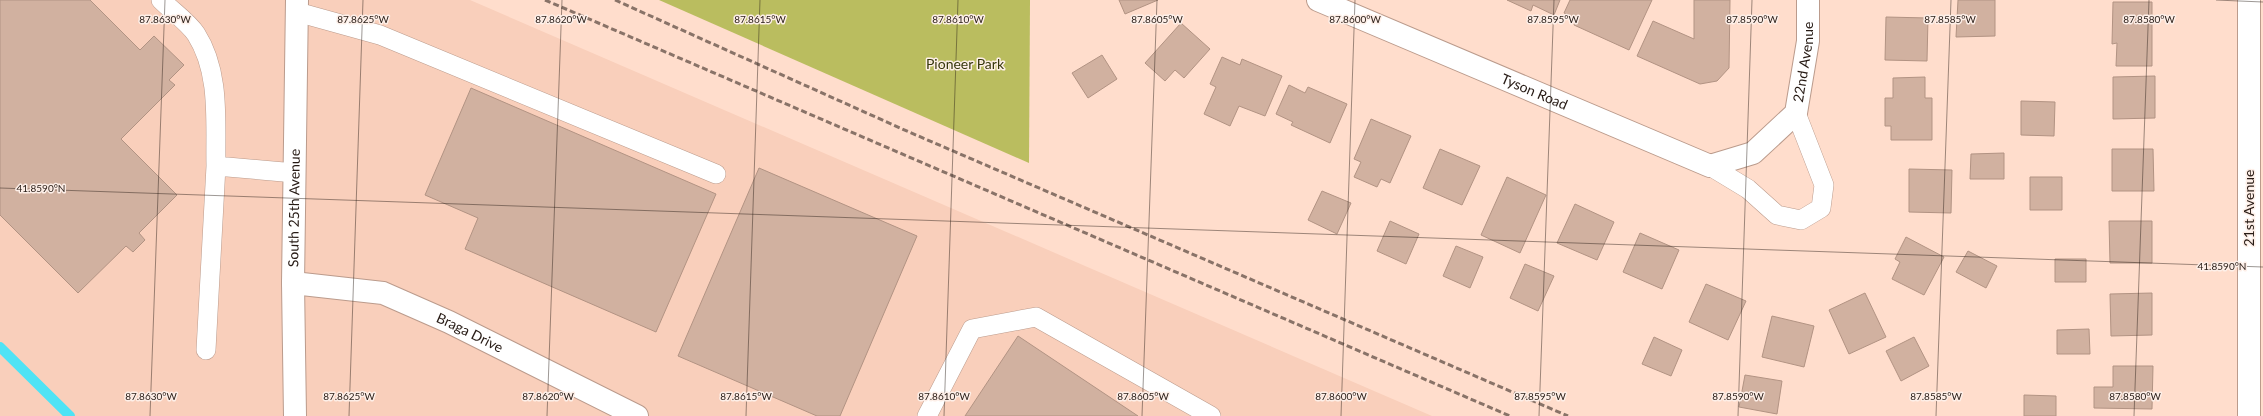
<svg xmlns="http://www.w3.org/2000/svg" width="2263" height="416" font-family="Lato,sans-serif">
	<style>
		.built { fill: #f9cfbb }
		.green { fill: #babd5f }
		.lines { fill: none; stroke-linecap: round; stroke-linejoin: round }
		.stream { stroke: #4fe3f5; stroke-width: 10 }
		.building { fill: #d1b1a0; stroke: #b29383 }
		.lane-casing { stroke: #bb9b8c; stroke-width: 20 }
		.street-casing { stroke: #bb9b8c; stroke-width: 24 }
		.secondary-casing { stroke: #bb9b8c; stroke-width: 24 }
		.lane { stroke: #fff; stroke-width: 19 }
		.street { stroke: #fff; stroke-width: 22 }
		.secondary { stroke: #fff; stroke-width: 22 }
		.rail { stroke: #897368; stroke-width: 3; stroke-dasharray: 6 3; stroke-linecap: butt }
		.ticks { fill: none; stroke: #261a14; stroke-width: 1; stroke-opacity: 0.45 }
		.labels { text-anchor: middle; stroke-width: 3; stroke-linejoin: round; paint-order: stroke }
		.street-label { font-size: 14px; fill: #261a14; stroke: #fdefe8 }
		.park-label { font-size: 14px; fill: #37380d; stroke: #fdefe8 }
		.ticks-label { font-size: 10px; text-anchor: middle; fill: #261a14; stroke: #fdefe8; stroke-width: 3; stroke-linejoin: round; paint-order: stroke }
	</style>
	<rect width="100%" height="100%" fill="#fdc"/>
	<path class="built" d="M 0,0 L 470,0 L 1432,416 L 0,416 Z"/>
	<path class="green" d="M 659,0 L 1030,0 L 1029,163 Z"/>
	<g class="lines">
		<path class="stream" d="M 0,347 L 70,416"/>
	</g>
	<path class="building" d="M 0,0 L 90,0 L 140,50 L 154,36 L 184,65 L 169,80 L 175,85 L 121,139 L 177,195 L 139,233 L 145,240 L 133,252 L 126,246 L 78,293 L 0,215 Z
		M 1119,0 L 1158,0 L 1125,14 Z
		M 1507,0 L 1560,0 L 1554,15 L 1533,5 L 1531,11 Z
		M 1570,0 L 1652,0 L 1629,50 L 1574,25 L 1576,19 L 1564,13 Z
		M 1694,0 L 1730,0 L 1729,68 L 1717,81 L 1700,84 L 1637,56 L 1653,21 L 1694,39 Z
		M 1958,0 L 1995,0 L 1995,36 L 1956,37 Z
		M 2113,2 L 2152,2 L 2152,66 L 2116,66 L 2117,43 L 2112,44 Z
		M 1886,17 L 1928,18 L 1927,61 L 1885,60 Z
		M 1181,23 L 1210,49 L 1184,78 L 1175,70 L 1165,81 L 1145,63 Z
		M 1102,55 L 1117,79 L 1088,98 L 1072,73 Z
		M 1222,57 L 1240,65 L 1242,59 L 1282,76 L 1265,116 L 1239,106 L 1230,126 L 1204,114 L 1216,87 L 1210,84 Z
		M 2155,76 L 2155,118 L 2113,119 L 2113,77 Z
		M 1925,77 L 1925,98 L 1932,98 L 1932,140 L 1891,140 L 1891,126 L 1885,126 L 1885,98 L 1893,98 L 1893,78 Z
		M 1289,85 L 1305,93 L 1308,87 L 1347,104 L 1330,143 L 1291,125 L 1293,122 L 1276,114 Z
		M 471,88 L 716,194 L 656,332 L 465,249 L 478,218 L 425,195 Z
		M 2021,101 L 2055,102 L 2054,136 L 2021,135 Z
		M 1371,119 L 1411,136 L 1390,183 L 1381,179 L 1377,187 L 1354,177 L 1361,162 L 1354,159 Z
		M 1440,149 L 1480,166 L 1462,205 L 1423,188 Z
		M 2112,149 L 2153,149 L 2154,191 L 2112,191 Z
		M 2004,153 L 2004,179 L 1970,179 L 1971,154 Z
		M 759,168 L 917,236 L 840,416 L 817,416 L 678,356 Z
		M 1909,169 L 1952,170 L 1951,213 L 1909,212 Z
		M 1507,177 L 1546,195 L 1520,253 L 1481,235 Z
		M 2030,177 L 2062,177 L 2062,210 L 2030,210 Z
		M 1322,191 L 1351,203 L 1337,234 L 1308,220 Z
		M 1575,204 L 1614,222 L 1597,260 L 1557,243 Z
		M 1390,221 L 1419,234 L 1406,264 L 1377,251 Z
		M 2109,221 L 2152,221 L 2152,263 L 2110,263 Z
		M 1640,233 L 1679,250 L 1662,289 L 1623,272 Z
		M 1906,237 L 1944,257 L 1924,295 L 1892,279 L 1900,262 L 1895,259 Z
		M 1456,246 L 1483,257 L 1470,288 L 1443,276 Z
		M 1968,251 L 1997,266 L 1986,288 L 1956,272 Z
		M 2055,259 L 2086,259 L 2086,282 L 2055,282 Z
		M 1525,264 L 1554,276 L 1538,311 L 1510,298 Z
		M 1706,284 L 1746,301 L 1728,340 L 1689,322 Z
		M 1865,293 L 1886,337 L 1849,354 L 1829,310 Z
		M 2152,293 L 2152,335 L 2111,336 L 2110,294 Z
		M 1772,316 L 1814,326 L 1804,367 L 1762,357 Z
		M 2089,329 L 2090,354 L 2057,354 L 2057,330 Z
		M 1018,336 L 1138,416 L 965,416 Z
		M 1654,337 L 1682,350 L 1671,376 L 1642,364 Z
		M 1914,337 L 1929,366 L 1901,381 L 1886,351 Z
		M 2113,366 L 2153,366 L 2152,409 L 2094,408 L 2094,387 L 2113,387 Z
		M 1745,375 L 1782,381 L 1777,414 L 1739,407 Z
		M 2024,395 L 2056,396 L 2056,416 L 2024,416 Z"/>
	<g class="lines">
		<defs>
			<path id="lane" d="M 161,0 C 172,11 188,22 196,34 C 221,73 215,123 216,166 L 295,173
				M 297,12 L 380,35 L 716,174
				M 1710,166 L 1748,189 L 1777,215 L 1801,220 L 1821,208 L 1824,185 L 1796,113
				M 206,350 L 216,166
				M 927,416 L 972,329 L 1036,317 L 1211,416"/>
			<g id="street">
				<path id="s1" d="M 1318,0 L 1710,166 L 1753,153 L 1796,113 L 1808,41 L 1808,0"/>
				<path id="s2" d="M 293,283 L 383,293 L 449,322 L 637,416"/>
				<path d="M 2249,416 L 2249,0"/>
			</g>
			<g id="secondary">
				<path id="s3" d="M 295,416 L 293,283 L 297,0"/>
			</g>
		</defs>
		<use href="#lane" class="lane-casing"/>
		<use href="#street" class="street-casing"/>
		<use href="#secondary" class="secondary-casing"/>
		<use href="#lane" class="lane"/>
		<use href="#street" class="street"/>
		<use href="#secondary" class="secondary"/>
		<path class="rail" d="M 545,0 L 1510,416
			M 615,0 L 909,132 L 1568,416"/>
	</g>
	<path class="ticks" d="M 2216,0 L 2263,2M 0,188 L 2263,267M 150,416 L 165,0M 349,416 L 363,0M 547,416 L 562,0M 746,416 L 760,0M 944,416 L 958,0M 1142,416 L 1157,0M 1341,416 L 1355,0M 1539,416 L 1554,0M 1738,416 L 1752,0M 1936,416 L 1951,0M 2134,416 L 2149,0"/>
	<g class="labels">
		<g class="street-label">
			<text dy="5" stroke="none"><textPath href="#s1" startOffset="581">22nd Avenue</textPath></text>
			<text dy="5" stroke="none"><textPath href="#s1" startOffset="235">Tyson Road</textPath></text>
			<text dy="5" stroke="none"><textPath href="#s3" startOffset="208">South 25th Avenue</textPath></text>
			<text transform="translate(2249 208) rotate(-90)" y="5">21st Avenue</text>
			<text dy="5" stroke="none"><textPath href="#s2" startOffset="186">Braga Drive</textPath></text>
		</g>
		<g class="park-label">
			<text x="965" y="69">Pioneer Park</text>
		</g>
	</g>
	<g class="ticks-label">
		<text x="165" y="23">87.8630°W</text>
		<text x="363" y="23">87.8625°W</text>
		<text x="561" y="23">87.8620°W</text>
		<text x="760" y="23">87.8615°W</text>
		<text x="958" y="23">87.8610°W</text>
		<text x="1157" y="23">87.8605°W</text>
		<text x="1355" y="23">87.8600°W</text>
		<text x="1553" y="23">87.8595°W</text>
		<text x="1752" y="23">87.8590°W</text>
		<text x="1950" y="23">87.8585°W</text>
		<text x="2149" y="23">87.8580°W</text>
		<text x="41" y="192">41.8590°N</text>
		<text x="2222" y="270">41.8590°N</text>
		<text x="151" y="400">87.8630°W</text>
		<text x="349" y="400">87.8625°W</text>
		<text x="548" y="400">87.8620°W</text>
		<text x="746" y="400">87.8615°W</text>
		<text x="944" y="400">87.8610°W</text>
		<text x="1143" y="400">87.8605°W</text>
		<text x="1341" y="400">87.8600°W</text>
		<text x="1540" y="400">87.8595°W</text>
		<text x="1738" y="400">87.8590°W</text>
		<text x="1936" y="400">87.8585°W</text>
		<text x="2135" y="400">87.8580°W</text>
	</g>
</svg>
